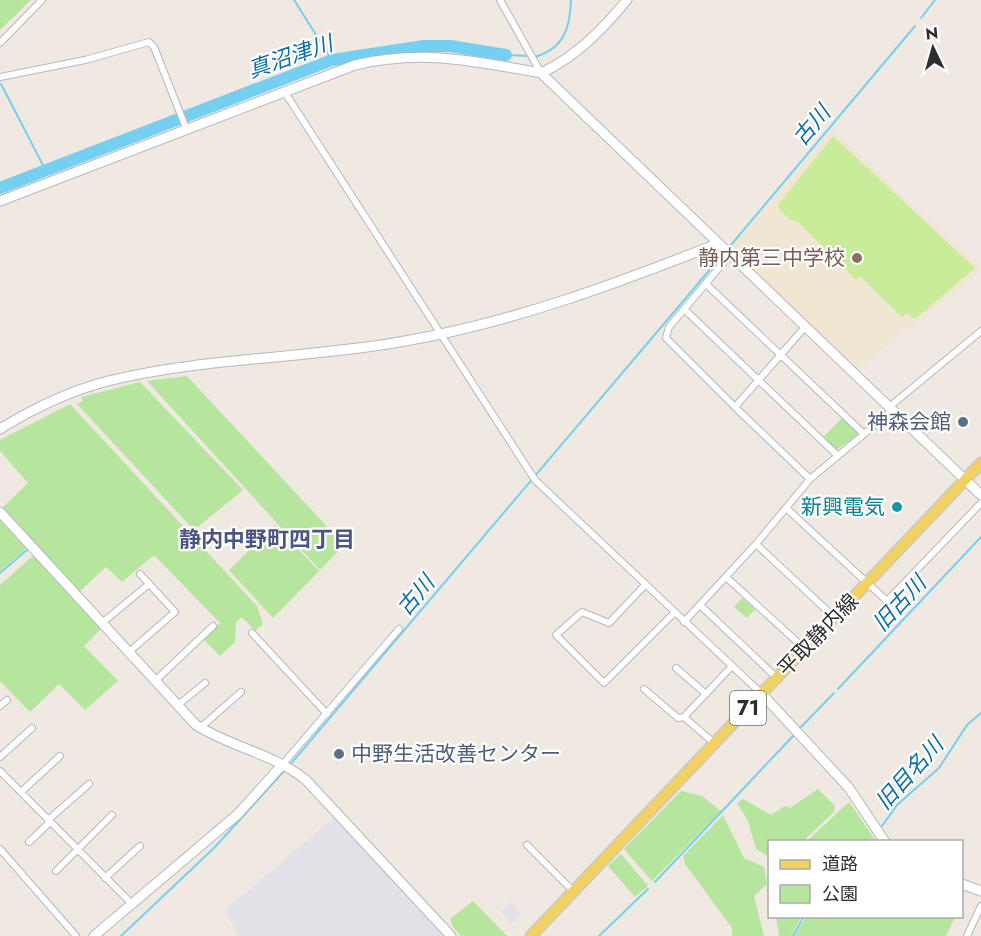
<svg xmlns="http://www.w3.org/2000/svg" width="981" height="936" font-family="Jost,'Noto Sans JP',sans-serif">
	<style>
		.industrial { fill: #e3e1e8 }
		.education { fill: #f0e6d1 }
		.green { fill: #b6e59e }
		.pitch { fill: #c9ec9a }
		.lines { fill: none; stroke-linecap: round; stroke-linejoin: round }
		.stream { stroke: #75cff0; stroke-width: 2 }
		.river { stroke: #75cff0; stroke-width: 12 }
		.street-casing { stroke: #b4b7c1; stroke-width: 8 }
		.secondary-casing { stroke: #b4b7c1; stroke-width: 11 }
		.primary-casing { stroke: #c9c9c9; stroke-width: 13 }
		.street { stroke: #fff; stroke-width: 6 }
		.secondary { stroke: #fff; stroke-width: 9 }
		.primary { stroke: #f2d163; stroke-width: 10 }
		.education-dot { fill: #8d6e63; stroke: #fff; stroke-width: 2 }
		.service-dot { fill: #5c6f8a; stroke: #fff; stroke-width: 2 }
		.culture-dot { fill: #0f9aa8; stroke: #fff; stroke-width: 2 }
		.labels { text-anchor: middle; stroke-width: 4.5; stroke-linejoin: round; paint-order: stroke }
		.shield { fill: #fff; stroke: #6d6d6d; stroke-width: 1.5 }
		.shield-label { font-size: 20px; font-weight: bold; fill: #2e2e2e }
		.education-label { font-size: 21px; fill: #785e54; stroke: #fff; text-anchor: end }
		.service-label { font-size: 21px; fill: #4e5e75; stroke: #fff; text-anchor: end }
		.culture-label { font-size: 21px; fill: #0d838f; stroke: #fff; text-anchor: end }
		.street-label { font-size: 21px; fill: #2e2e2e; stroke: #fff }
		.water-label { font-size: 22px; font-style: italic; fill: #0d6fa3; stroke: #fff }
		.neighbourhood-label { font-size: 22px; font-weight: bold; fill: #4d5680; stroke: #fff }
	</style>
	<rect width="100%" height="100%" fill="#efe9e1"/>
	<path class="industrial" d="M 335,817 L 445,936 L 240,936 L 224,911 Z
		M 510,902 L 522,914 L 511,924 L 501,911 Z"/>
	<path class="education" d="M 831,129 L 981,269 L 857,369 L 733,248 Z"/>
	<path class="green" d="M 0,0 L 31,0 L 0,30 Z
		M 187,376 L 344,545 L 320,570 L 147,381 Z
		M 140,382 L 243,490 L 194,530 L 77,404 L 83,401 L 81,397 Z
		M 70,404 L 257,606 L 263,624 L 255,631 L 242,617 L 236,622 L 235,642 L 220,656 L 203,639 L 220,623 L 154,555 L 122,582 L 106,567 L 79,592 L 1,509 L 28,483 L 0,451 L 0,440 Z
		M 843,417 L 859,432 L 858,435 L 836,450 L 823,437 Z
		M 0,519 L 28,547 L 0,571 Z
		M 275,525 L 319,571 L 273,618 L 229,570 Z
		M 34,555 L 102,628 L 84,646 L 118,681 L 85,710 L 59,684 L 30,712 L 0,681 L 0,585 Z
		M 742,598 L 755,609 L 747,618 L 734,607 Z
		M 818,789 L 835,806 L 834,812 L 803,841 L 770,842 L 769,857 L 756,849 L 748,821 L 737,803 L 743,799 L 771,815 L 785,806 L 790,808 Z
		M 681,791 L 702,796 L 721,811 L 652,881 L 624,849 Z
		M 849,802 L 876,841 L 807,841 Z
		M 723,815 L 744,858 L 764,867 L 767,884 L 754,896 L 764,936 L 732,936 L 732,928 L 685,864 L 683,856 Z
		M 621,854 L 648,886 L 635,897 L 608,866 Z
		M 473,901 L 507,936 L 461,936 L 453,927 L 450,919 Z
		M 776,917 L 776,916 L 801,917 L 791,936 L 779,936 Z
		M 806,917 L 806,916 L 955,917 L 946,936 L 794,936 Z"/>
	<path class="pitch" d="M 833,136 L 975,268 L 915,319 L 907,313 L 902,317 L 860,276 L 856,280 L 798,222 L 789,219 L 777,206 Z"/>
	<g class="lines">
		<path class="stream" d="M 294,0 L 332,60
			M 921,18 L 935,0
			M 506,55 L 529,56
			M 534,57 C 564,49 570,28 571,0
			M 1,84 L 46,171
			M 731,245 L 915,26
			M 0,573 L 28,549
			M 838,689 L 981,537
			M 801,727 L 834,693
			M 289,766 L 718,260
			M 882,826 L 897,805 L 939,768 L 967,725 L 981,713
			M 655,882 L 793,736
			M 121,936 L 215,847 L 285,770
			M 599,936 L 648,889
			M 793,936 L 804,916"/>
		<path class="river" d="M 0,188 L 332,60 L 424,46 L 450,46 L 506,55"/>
		<defs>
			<path id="street" d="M 500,0 L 541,73
				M 0,43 L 42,0
				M 0,77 L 85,60 L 149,42 L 154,47 L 186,128
				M 284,91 L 535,480 L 762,694
				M 729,256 L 669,327 L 666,338 L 735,407
				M 706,284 L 864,434
				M 684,309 L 837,455
				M 805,327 L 735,407 L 810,479
				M 888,408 L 981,331
				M 786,508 L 887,601 L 981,503
				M 756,544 L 834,617
				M 726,577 L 805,649
				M 645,585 L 609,623 L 582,612 L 556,635 L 604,683 L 674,613
				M 700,605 L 777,678
				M 684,622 L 756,544 L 810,479 L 892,411
				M 102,623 L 149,584
				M 252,633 L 327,714
				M 129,652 L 175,612 L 140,574
				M 676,668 L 706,694
				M 156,680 L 213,626
				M 644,689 L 678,718 L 684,717 L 715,744
				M 178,705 L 205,683
				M 0,706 L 7,700
				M 684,717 L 732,666
				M 200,728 L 241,692
				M 0,757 L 32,728
				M 282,765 L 399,629
				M 0,771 L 132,904
				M 21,792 L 60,756
				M 48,820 L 89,784
				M 29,842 L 50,822
				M 527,845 L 574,892
				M 0,849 L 76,936
				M 56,871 L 112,815
				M 105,878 L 140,846
				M 967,936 L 981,906"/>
			<path id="secondary" d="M 541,73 C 576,57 603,29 627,0
				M 0,201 L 355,65 C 423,49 474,61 541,73 L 981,495
				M 0,429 C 34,408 69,391 108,381 C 205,357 307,359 405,341 C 514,322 615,284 717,244
				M 0,512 L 196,725 C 231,747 274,754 306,780 L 451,936
				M 762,694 L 849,788 L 885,842
				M 962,884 L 981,891
				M 94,936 L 238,814 L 282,765"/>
			<path id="primary" d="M 531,936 L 981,463"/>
		</defs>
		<use href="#street" class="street-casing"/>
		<use href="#secondary" class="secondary-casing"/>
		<use href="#primary" class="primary-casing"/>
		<use href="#street" class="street"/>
		<use href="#secondary" class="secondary"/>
		<use href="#primary" class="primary"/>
	</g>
	<circle class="education-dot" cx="857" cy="258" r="6"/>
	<g class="service-dot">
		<circle cx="963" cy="422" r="6"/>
		<circle cx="339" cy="754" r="6"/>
	</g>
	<circle class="culture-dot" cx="897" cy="507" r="6"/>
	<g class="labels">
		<rect class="shield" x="730" y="691" width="36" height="34" rx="4.5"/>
		<g class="shield-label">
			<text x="748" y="715">71</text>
		</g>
		<g class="education-label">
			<text x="845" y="265">静内第三中学校</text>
		</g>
		<g class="service-label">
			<text x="951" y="429">神森会館</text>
			<text x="351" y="761" text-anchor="start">中野生活改善センター</text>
		</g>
		<g class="culture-label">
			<text x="885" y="514">新興電気</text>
		</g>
		<g class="street-label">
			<text transform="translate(818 635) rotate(-46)" y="7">平取静内線</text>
		</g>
		<g class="water-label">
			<text transform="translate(290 56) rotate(-19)" y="8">真沼津川</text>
			<text transform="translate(811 125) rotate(-50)" y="8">古川</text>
			<text transform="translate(415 595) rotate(-50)" y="8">古川</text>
			<text transform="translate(899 603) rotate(-47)" y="8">旧古川</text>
			<text transform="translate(909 773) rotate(-48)" y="8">旧目名川</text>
		</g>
		<g class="neighbourhood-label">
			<text x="267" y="547">静内中野町四丁目</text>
		</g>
	</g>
	<rect x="768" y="840" width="195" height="78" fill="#ffffff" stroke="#ababab" stroke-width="1.5"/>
	<rect x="780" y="860" width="30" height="9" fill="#f2d163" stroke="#ababab" stroke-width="1.5"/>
	<text x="822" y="870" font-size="18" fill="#2e2e2e">道路</text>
	<rect x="780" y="885" width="30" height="18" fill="#b6e59e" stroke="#ababab" stroke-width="1.5"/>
	<text x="822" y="900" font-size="18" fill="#2e2e2e">公園</text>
	<g transform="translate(933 48) rotate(355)" stroke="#ffffff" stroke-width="4.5" paint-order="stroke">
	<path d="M0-4.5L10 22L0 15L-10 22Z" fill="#2e2e2e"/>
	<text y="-9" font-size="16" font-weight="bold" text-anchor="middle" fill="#2e2e2e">N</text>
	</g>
</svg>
